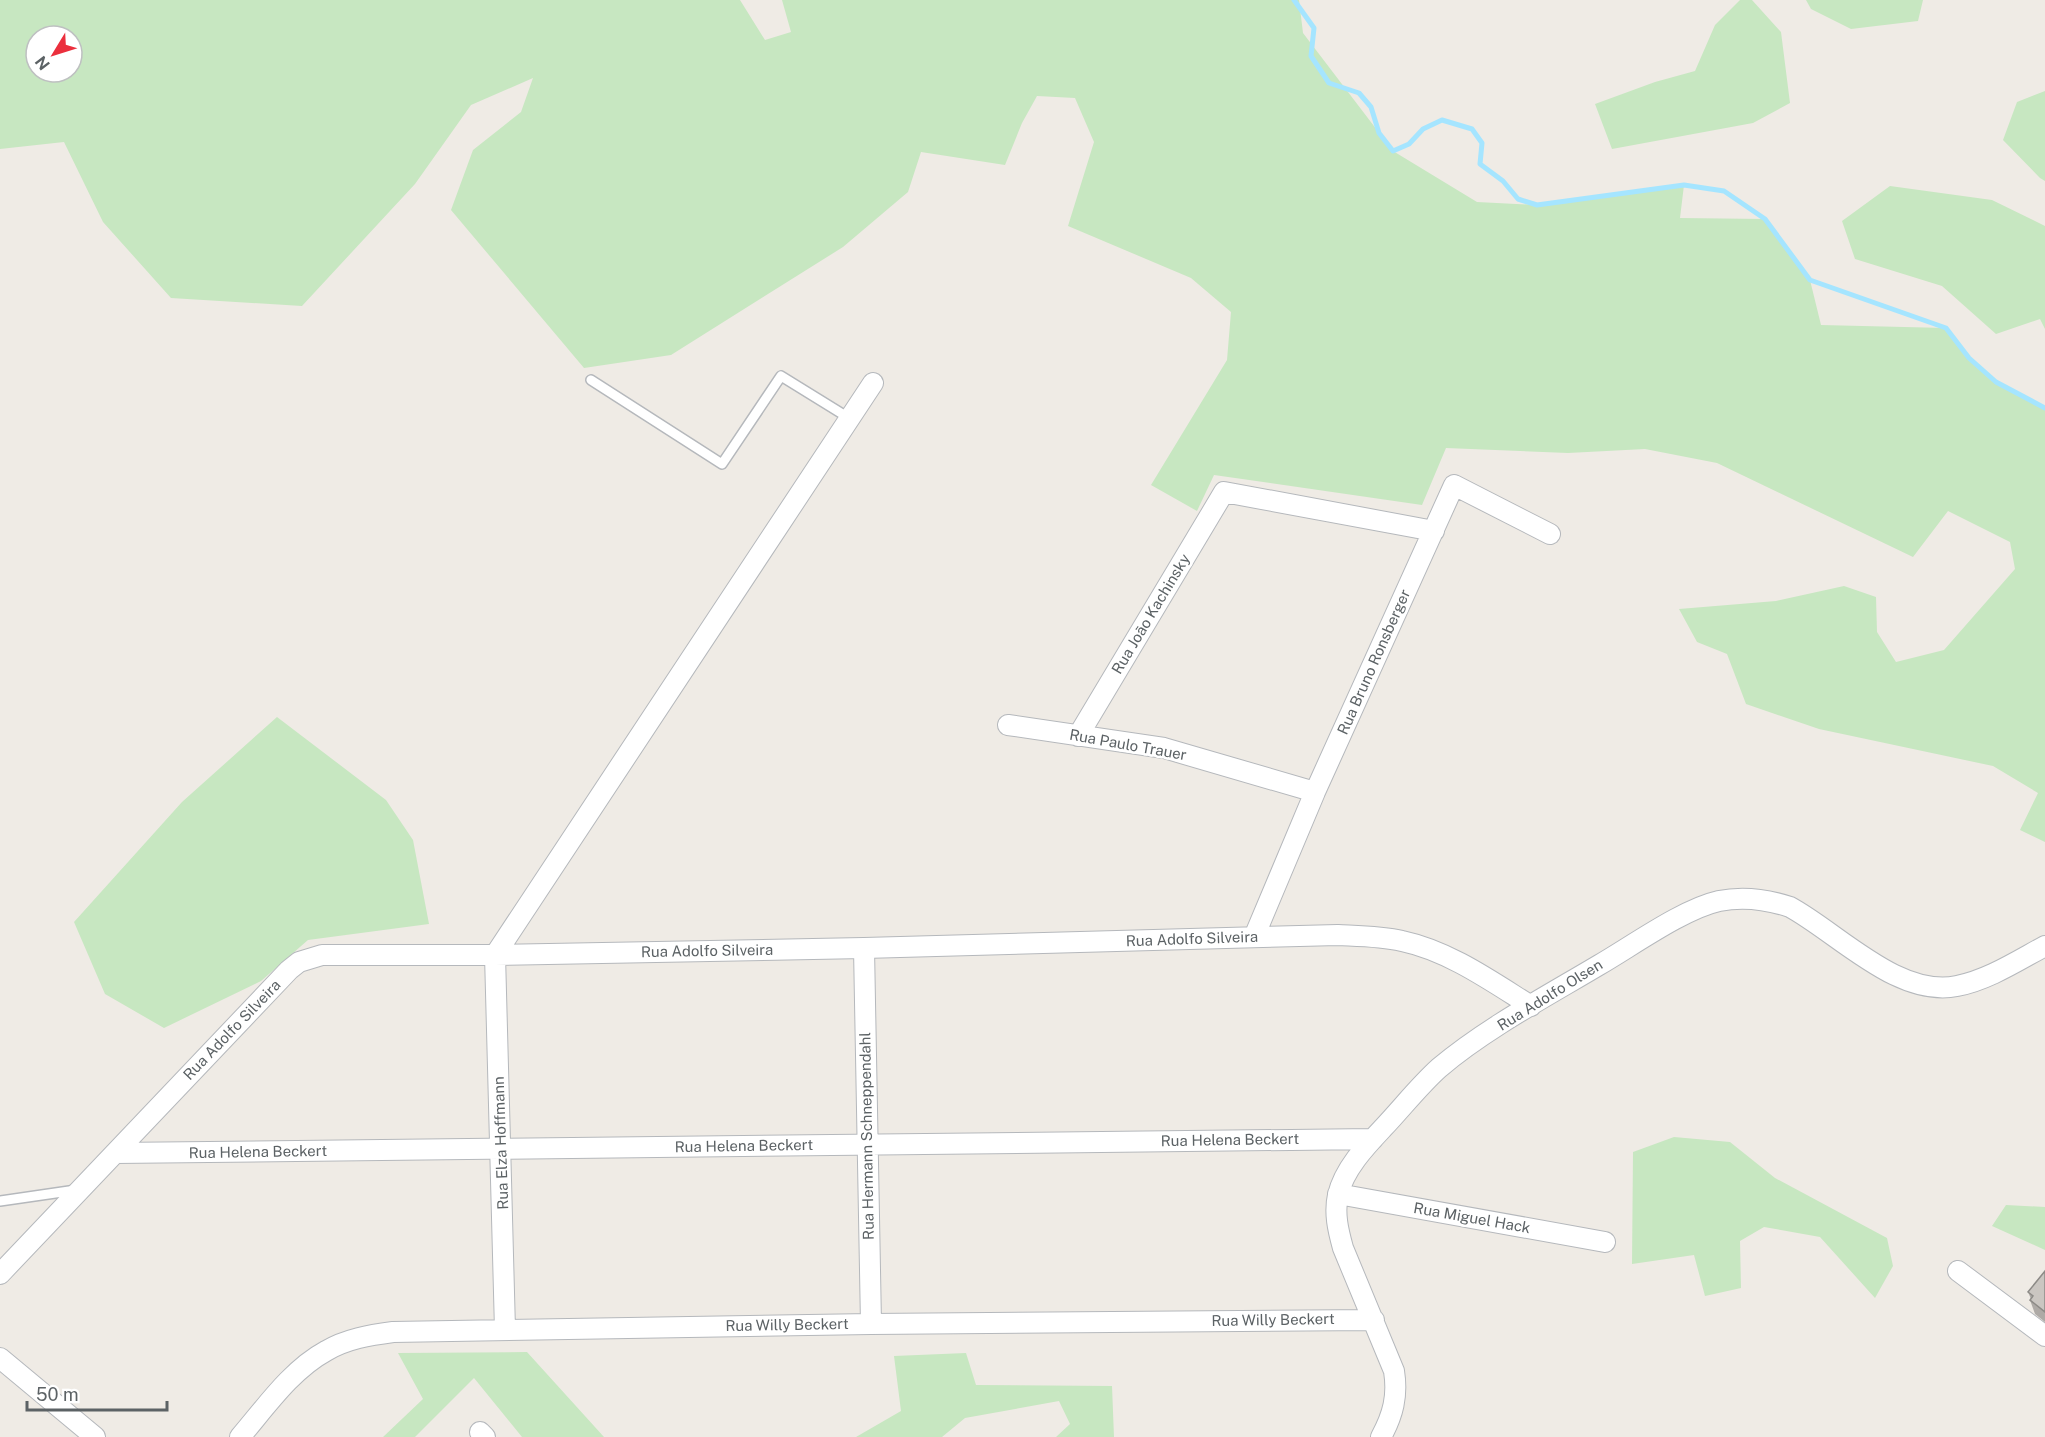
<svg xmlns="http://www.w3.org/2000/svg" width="2045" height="1437" font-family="'Public Sans',sans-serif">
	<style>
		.green { fill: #c7e7c1; fill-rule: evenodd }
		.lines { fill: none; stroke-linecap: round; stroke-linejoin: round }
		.stream { stroke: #a5e5ff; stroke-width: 5 }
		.lane-casing { stroke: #b5b8bc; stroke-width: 12 }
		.street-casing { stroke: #b5b8bc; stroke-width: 22 }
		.lane { stroke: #fff; stroke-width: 9 }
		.street { stroke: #fff; stroke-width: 20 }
		.wall { fill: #aeaaa6 }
		.building { fill: #cac6c1; stroke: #8d8b87; stroke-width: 1.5 }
		.labels { text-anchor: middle; stroke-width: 5; stroke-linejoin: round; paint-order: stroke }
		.street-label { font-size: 15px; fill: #5c6265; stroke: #fff }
	</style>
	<rect width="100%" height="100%" fill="#efebe5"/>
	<path class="green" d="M 0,0 L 740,0 L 765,40 L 791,32 L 782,0 L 1299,0 L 1303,33 L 1393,151 L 1477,202 L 1537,205 L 1684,185 L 1680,218 L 1765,219 L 1810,280 L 1821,325 L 1946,328 L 1969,358 L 1996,382 L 2045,408 L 2045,842 L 2020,830 L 2038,793 L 1993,766 L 1819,729 L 1746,704 L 1727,654 L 1697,642 L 1679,609 L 1776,601 L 1844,586 L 1876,597 L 1877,632 L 1896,662 L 1944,650 L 2015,569 L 2010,542 L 1948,511 L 1913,557 L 1717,463 L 1645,449 L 1568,453 L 1446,448 L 1422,505 L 1214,475 L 1197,511 L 1151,485 L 1227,360 L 1231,312 L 1191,278 L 1068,226 L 1094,142 L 1075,98 L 1037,96 L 1022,123 L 1005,165 L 921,152 L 908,192 L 843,247 L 671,355 L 584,368 L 451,210 L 473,150 L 521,112 L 533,78 L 471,105 L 415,184 L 302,306 L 171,298 L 103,222 L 64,142 L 0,149 ZM 36,36 L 72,36 L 72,72 L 36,72 Z
		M 1740,0 L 1752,0 L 1781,32 L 1790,103 L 1753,123 L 1612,149 L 1595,104 L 1655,82 L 1695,71 L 1715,25 Z
		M 1806,0 L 1923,0 L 1918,21 L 1851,29 L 1811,9 Z
		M 2045,91 L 2045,181 L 2040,178 L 2003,140 L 2017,102 Z
		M 1890,186 L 1992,200 L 2045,226 L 2045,329 L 2040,319 L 1996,334 L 1942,286 L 1855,259 L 1842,221 Z
		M 277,717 L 386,800 L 413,840 L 429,924 L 308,940 L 261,981 L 164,1028 L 105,994 L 74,922 L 182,802 Z
		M 1674,1137 L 1730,1142 L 1775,1178 L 1887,1238 L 1893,1266 L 1875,1298 L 1820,1237 L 1764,1227 L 1740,1241 L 1741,1288 L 1705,1296 L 1694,1255 L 1632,1264 L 1633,1152 Z
		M 2006,1205 L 2045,1207 L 2045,1250 L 1992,1226 Z
		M 527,1352 L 604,1437 L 522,1437 L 474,1378 L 415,1437 L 383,1437 L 423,1399 L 398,1353 Z
		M 966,1353 L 976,1385 L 1112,1386 L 1114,1437 L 1056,1437 L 1070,1424 L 1059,1401 L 965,1418 L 942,1437 L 856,1437 L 901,1411 L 894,1356 Z"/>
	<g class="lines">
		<path class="stream" d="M 1294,0 L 1314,28 L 1311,56 L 1329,83 L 1359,93 L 1371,107 L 1379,133 L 1393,151 L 1409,144 L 1423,129 L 1442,120 L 1472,129 L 1482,143 L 1480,164 L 1503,181 L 1518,199 L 1537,205 L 1684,185 L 1724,191 L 1765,219 L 1810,280 L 1946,328 L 1969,358 L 1996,382 L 2045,408"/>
		<defs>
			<path id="lane" d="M 591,380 L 722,464 L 781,376 L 849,418
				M 0,1201 L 76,1190"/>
			<path id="street" d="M 1008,725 L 1164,748 L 1315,792
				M 1078,736 L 1224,492 L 1434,531
				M 1254,937 L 1315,792 L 1454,485 L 1550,534
				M 864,948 L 871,1324
				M 115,1153 L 1373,1139
				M 1338,1194 L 1605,1242
				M 1958,1271 L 2045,1336
				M 0,1274 L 289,970 L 299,962 L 322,955 L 495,955 L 864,948 L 1338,935 C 1359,936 1381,936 1402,941 C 1449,951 1491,981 1531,1006
				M 505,1330 L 495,955 L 873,383
				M 0,1358 L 95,1437
				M 480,1432 L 485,1437
				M 240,1437 C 265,1408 291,1370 326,1351 C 346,1339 370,1335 393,1332 L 871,1324 L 1374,1320
				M 1381,1437 C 1393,1415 1398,1396 1394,1371 L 1343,1248 C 1338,1230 1334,1213 1338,1195 C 1344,1169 1366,1146 1383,1128 C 1402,1108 1419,1086 1439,1068 C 1485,1029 1547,996 1599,965 C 1632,946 1683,909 1719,901 C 1743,896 1766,899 1790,907 C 1838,933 1898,998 1957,986 C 1988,980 2017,961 2045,946"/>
		</defs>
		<use href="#lane" class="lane-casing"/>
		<use href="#street" class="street-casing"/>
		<use href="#lane" class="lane"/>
		<use href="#street" class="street"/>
	</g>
	<path class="wall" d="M 2045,1271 L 2045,1322 L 2035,1314 L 2030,1300 L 2031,1299 L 2028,1292 Z"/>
	<path class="building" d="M 2045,1271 L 2045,1312 L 2030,1300 L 2033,1296 L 2028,1292 Z"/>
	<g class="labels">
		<g class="street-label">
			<text transform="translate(1151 614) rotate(-59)" y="5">Rua João Kachinsky</text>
			<text transform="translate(1374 662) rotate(-66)" y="5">Rua Bruno Ronsberger</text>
			<text transform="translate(1128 745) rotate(10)" y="5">Rua Paulo Trauer</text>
			<text transform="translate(1192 939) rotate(-2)" y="5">Rua Adolfo Silveira</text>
			<text transform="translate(707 951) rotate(-1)" y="5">Rua Adolfo Silveira</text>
			<text transform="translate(1550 995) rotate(-32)" y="5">Rua Adolfo Olsen</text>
			<text transform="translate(232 1030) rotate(-46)" y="5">Rua Adolfo Silveira</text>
			<text transform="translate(867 1136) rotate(-91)" y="5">Rua Hermann Schneppendahl</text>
			<text transform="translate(1230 1140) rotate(-1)" y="5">Rua Helena Beckert</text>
			<text transform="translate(501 1143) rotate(-92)" y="5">Rua Elza Hoffmann</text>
			<text transform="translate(744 1146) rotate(-1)" y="5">Rua Helena Beckert</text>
			<text transform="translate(258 1152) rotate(-1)" y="5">Rua Helena Beckert</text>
			<text transform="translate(1472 1218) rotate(10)" y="5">Rua Miguel Hack</text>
			<text transform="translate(1273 1320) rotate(-1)" y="5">Rua Willy Beckert</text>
			<text transform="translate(787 1325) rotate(-1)" y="5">Rua Willy Beckert</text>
		</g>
	</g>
	<g transform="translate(54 54) rotate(232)"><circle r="28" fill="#ffffff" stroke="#bec0c1" stroke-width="1.5"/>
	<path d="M0-4.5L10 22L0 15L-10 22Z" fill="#eb2f3d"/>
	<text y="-9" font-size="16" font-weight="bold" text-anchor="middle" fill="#5c6265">N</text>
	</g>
	<path d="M27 1401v9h140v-9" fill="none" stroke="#5c6265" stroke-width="3"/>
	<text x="36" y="1401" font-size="18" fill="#5c6265" stroke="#ffffff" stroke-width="4.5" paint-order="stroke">50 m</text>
</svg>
